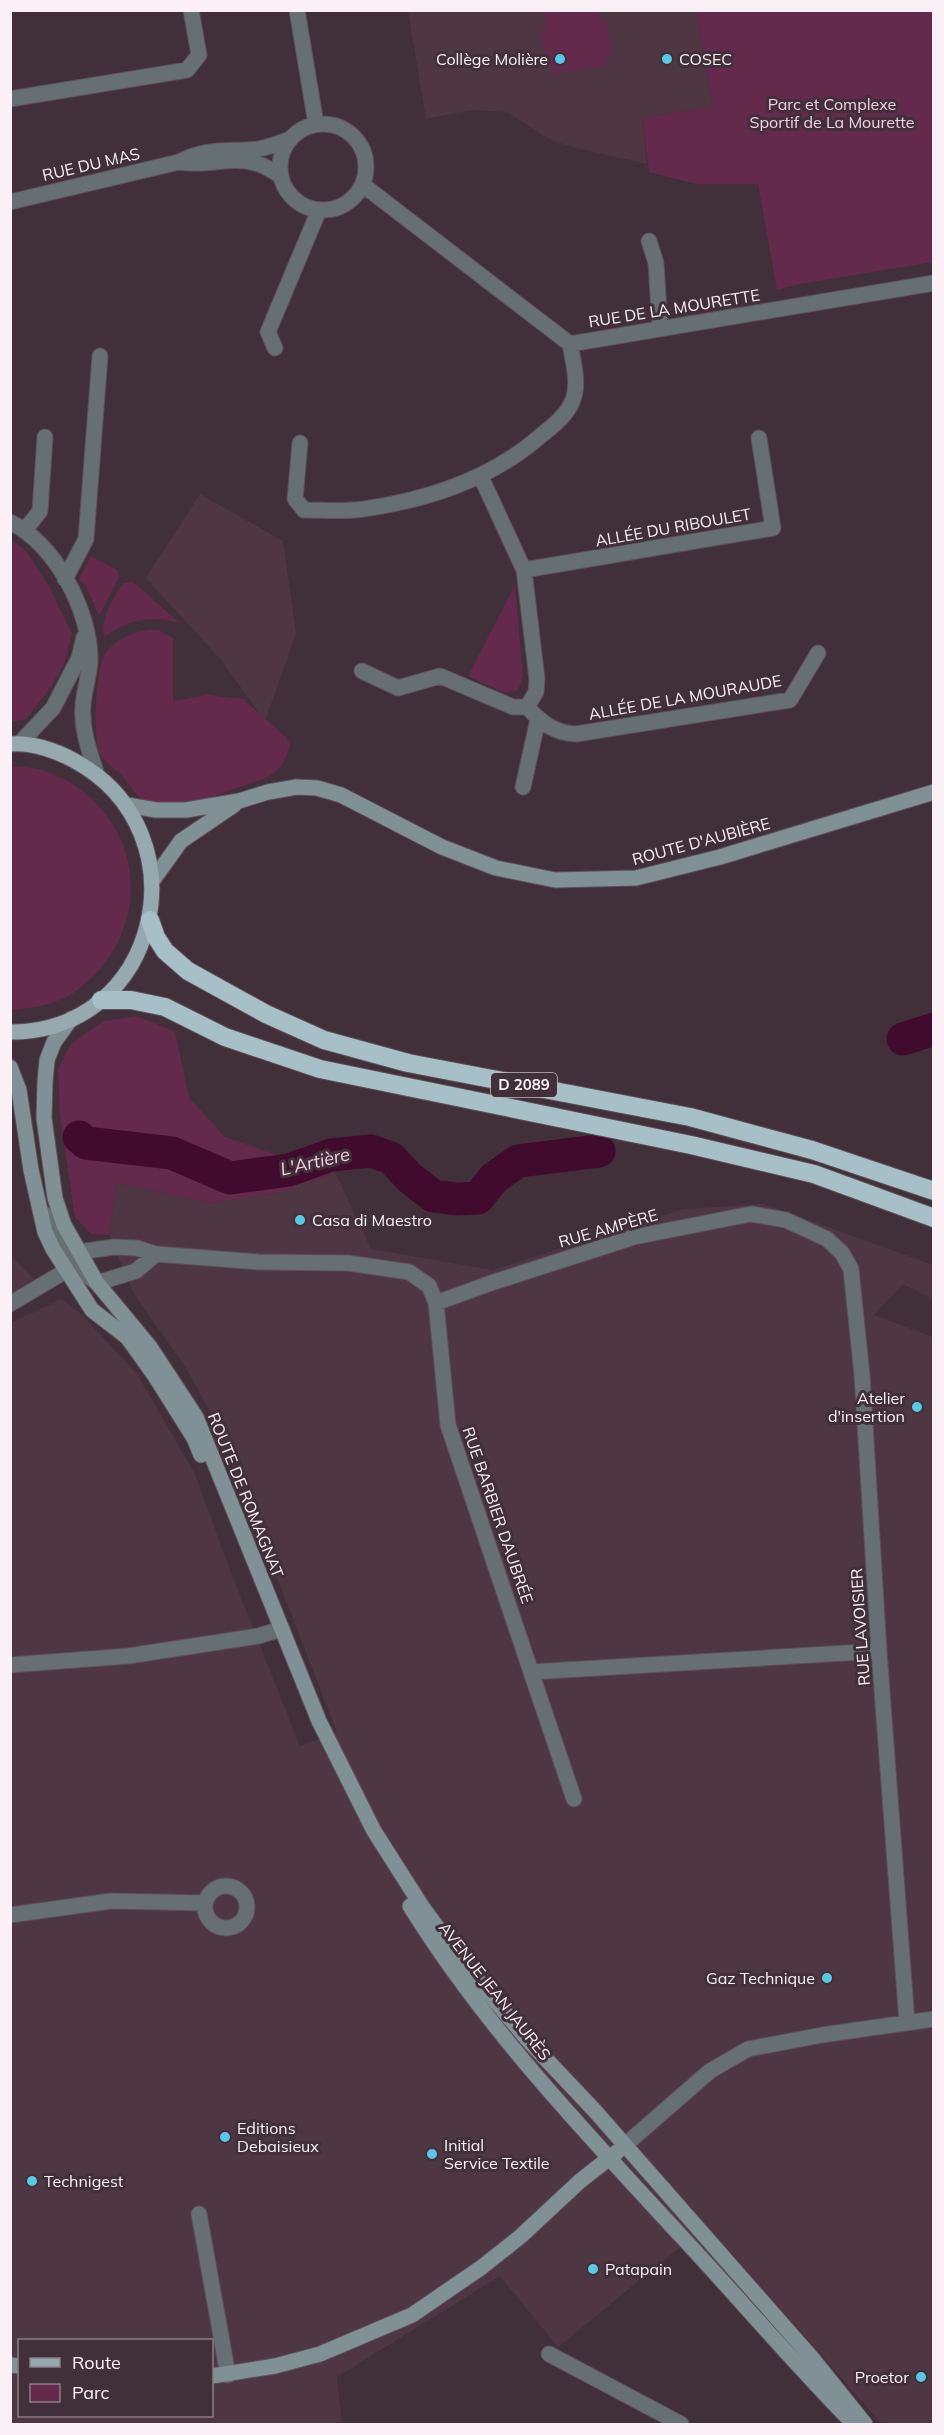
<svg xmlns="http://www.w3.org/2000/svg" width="944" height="2435" font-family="Mulish,sans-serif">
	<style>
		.built { fill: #4e3743; fill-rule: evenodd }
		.green { fill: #632a4c }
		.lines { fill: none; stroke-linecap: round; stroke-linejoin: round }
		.river { stroke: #410b2e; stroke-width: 33 }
		.street-casing { stroke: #5f4f57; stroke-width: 17 }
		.secondary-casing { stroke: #5f4f57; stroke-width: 17 }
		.primary-casing { stroke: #5f4f57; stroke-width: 17 }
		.highway-casing { stroke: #5f4f57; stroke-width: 20 }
		.street { stroke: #667073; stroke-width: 15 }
		.secondary { stroke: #809195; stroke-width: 15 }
		.primary { stroke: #95a9af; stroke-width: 15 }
		.highway { stroke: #a7c0c7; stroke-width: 18 }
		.poi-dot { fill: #59c8e4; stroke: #413039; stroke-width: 2 }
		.labels { text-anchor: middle; stroke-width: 6; stroke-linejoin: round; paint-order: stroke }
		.shield { fill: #413039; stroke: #c3b6bd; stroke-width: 1.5 }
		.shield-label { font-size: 15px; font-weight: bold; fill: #fbf0f5 }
		.poi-label { font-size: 16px; fill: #fbf0f5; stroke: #413039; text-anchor: start }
		.park-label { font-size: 16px; fill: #f4cee2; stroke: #413039 }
		.street-label { font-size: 16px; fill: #fbf0f5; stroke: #413039 }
		.water-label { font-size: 18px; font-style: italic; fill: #f4cfe2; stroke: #413039 }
	</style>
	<rect width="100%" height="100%" fill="#413039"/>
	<path class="built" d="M 408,11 L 696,11 L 713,107 L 642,117 L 647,164 L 565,145 L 548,138 L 507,112 L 471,110 L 426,119 Z
		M 200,494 L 283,541 L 296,634 L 265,721 L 222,661 L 146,578 Z
		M 335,1172 L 371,1249 L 493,1270 L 684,1209 L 764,1204 L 933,1265 L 933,1300 L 903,1284 L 874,1315 L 933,1337 L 933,2424 L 882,2424 L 707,2225 L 558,2347 L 500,2276 L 337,2377 L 342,2424 L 11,2424 L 11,1323 L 62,1299 L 80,1313 L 137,1374 L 195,1474 L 231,1573 L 300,1746 L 337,1732 L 218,1426 L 185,1366 L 134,1294 L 109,1235 L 116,1183 L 210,1203 L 279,1193 ZM 20,2340 L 212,2340 L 212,2416 L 20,2416 Z
		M 10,1255 L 34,1279 L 21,1290 L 11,1295 Z"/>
	<path class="green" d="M 538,11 L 598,11 L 600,21 L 606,20 L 612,56 L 606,57 L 607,65 L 554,74 L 552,65 L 546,66 L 541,30 L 546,29 L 544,12 L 538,12 Z
		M 696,11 L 933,11 L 933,262 L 799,284 L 777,290 L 758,184 L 696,184 L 649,172 L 642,117 L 713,107 Z
		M 11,540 L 27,552 L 51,590 L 72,634 L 64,664 L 50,688 L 26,719 L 11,722 Z
		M 91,556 L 117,570 L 119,577 L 99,616 L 86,586 L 79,580 Z
		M 133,582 L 181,624 C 153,614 128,619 104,637 C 100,618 113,600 123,583 Z
		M 515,585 L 523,677 L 518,690 L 505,693 L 468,676 Z
		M 149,630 L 158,630 L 173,638 L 173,701 L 208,695 L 243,699 L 286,737 L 290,745 C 282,778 263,779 234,789 C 209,798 181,810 154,804 C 138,801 133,789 124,778 C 118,770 106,764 101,756 C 92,742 96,677 102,661 C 108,643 131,632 149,630 Z
		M 11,766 C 21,767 32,767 42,770 C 61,775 79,787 93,800 C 150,855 140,941 80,988 C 60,1004 34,1008 11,1010 Z
		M 137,1016 L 175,1032 L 189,1098 L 225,1137 L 288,1159 L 335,1172 L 279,1193 L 210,1203 L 116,1183 L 109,1235 L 91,1234 L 75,1217 L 60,1115 L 58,1069 L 71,1044 L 104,1021 Z"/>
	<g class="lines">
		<path class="river" d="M 903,1039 L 934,1029
			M 79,1137 L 86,1143 L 172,1153 L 230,1178 L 289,1170 L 331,1155 L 371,1151 L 391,1158 L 410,1178 L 433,1196 L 457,1199 L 478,1198 L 494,1178 L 518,1161 L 599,1151"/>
		<defs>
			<path id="street" d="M 297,10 L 316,124
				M 10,99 L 187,70 L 199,55 L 191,10
				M280 167a43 43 0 1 1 86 0a43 43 0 1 1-86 0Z
				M 179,162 C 205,167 230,156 255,163 C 264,165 273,171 281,176
				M 363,185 L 570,344 L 934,283
				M 10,202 L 179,162 C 206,147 229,152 258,149 C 269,147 280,143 290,139
				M 649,241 L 656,263 L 660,328
				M 275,348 L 268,332 L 319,210
				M 300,443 L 295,499 L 304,510 C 324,510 344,512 364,509 C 427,500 489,480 538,438 C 551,427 565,418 572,402 C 580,385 573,361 570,344
				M 481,477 L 524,570 L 537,679 L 536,692 L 527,707
				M 10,522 C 55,544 90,610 90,659 C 90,674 84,690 83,705 C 81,728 89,750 96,772
				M 25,530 L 40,511 L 45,437
				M 524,570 L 773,528 L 759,438
				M 65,579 L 86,539 L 100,356
				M 362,671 L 398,688 L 440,676 L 513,707 L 527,707 C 542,723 554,733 576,734 L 790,700 L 818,653
				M 20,743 L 53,708 L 79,658 L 84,637
				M 523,787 L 538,719
				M 47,1215 L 52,1230 L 74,1266 L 97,1283 L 136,1271 L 156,1254
				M 436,1303 L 491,1283 L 634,1237 L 751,1214 L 786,1220 L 827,1239 L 842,1253 L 851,1269 L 862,1375 L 879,1651 L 907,2022
				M 10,1304 L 74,1266 L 79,1252 L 114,1247 L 137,1248 L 156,1254 L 259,1262 L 348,1263 L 409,1272 L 429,1286 L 436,1303 L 448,1425 L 531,1672 L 879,1651
				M 10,1665 L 128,1656 L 258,1636 L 282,1629
				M 531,1672 L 574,1799
				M205 1907a21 21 0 1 1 42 0a21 21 0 1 1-42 0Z
				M 10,1915 L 111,1901 L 205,1903
				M 625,2145 L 710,2071 L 748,2049 L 822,2035 L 934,2019
				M 199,2214 L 228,2375
				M 549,2354 L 681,2424"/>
			<path id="secondary" d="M 127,805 L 156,810 L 186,810 L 239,801 L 268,792 L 297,787 L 317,788 L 341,795 L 442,847 L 496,868 L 555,880 L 636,878 L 720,857 L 934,792
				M 153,880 L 181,841 L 234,805
				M 71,1019 L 54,1042 L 47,1060 L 45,1082 L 44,1118 L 55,1198 L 64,1225 L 97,1283 L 150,1347 L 196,1417 L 319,1721 L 374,1831 L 423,1908 L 462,1961 L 526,2038 L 595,2111 L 812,2358 L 865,2424
				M 10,1067 L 19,1090 L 31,1170 L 45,1232 L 53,1249 L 92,1310 L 127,1337 L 155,1376 L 194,1438 L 201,1455
				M 410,1906 C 485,2027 585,2132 681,2236 C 738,2297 792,2361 850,2420
				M 10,2365 L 20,2366
				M 212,2376 L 275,2366 L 320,2354 L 412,2315 L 482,2267 L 521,2236 L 580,2181 L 617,2152"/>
			<path id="primary" d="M 10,744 C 32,742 57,751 75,761 C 206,833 159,1033 10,1032"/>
			<path id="highway" d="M 150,920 L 156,937 L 165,951 L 188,971 L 266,1014 L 324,1040 L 408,1063 L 690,1117 L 812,1150 L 934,1191
				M 101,1000 L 131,1000 L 165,1007 L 225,1037 L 320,1069 L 691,1145 L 814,1174 L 934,1218"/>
		</defs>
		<use href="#street" class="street-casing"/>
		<use href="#secondary" class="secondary-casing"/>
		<use href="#primary" class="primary-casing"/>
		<use href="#highway" class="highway-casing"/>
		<use href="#street" class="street"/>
		<use href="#secondary" class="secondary"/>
		<use href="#primary" class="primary"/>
		<use href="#highway" class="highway"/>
	</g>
	<g class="poi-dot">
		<circle cx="560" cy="59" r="6"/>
		<circle cx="667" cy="59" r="6"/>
		<circle cx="300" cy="1220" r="6"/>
		<circle cx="917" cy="1407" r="6"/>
		<circle cx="827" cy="1978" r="6"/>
		<circle cx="225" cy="2137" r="6"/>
		<circle cx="432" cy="2154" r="6"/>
		<circle cx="32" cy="2181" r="6"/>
		<circle cx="593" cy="2269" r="6"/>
		<circle cx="921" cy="2377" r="6"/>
	</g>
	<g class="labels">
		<rect class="shield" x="491" y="1073" width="66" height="24" rx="4.5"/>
		<g class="shield-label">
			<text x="524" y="1090">D 2089</text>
		</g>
		<g class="poi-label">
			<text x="548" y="65" text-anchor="end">Collège Molière</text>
			<text x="679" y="65">COSEC</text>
			<text x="312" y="1226">Casa di Maestro</text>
			<text x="905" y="1404" text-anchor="end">Atelier<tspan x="905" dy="18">d'insertion</tspan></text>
			<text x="815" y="1984" text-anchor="end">Gaz Technique</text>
			<text x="237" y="2134">Editions<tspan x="237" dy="18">Debaisieux</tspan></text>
			<text x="444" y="2151">Initial<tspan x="444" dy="18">Service Textile</tspan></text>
			<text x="44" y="2187">Technigest</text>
			<text x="605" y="2275">Patapain</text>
			<text x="909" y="2383" text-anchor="end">Proetor</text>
		</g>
		<g class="park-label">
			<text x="832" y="110">Parc et Complexe<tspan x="832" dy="18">Sportif de La Mourette</tspan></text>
		</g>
		<g class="street-label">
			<text transform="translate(91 164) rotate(-13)" y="6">RUE DU MAS</text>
			<text transform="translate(674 308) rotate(-9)" y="6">RUE DE LA MOURETTE</text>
			<text transform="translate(673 527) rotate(-10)" y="6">ALLÉE DU RIBOULET</text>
			<text transform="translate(685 697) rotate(-10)" y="6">ALLÉE DE LA MOURAUDE</text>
			<text transform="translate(701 841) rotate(-15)" y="6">ROUTE D'AUBIÈRE</text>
			<text transform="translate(608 1228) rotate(-16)" y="6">RUE AMPÈRE</text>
			<text transform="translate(246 1495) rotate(68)" y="6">ROUTE DE ROMAGNAT</text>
			<text transform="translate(498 1515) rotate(71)" y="6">RUE BARBIER DAUBRÉE</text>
			<text transform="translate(860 1627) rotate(-94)" y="6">RUE LAVOISIER</text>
			<text transform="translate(495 1991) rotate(52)" y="6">AVENUE JEAN JAURÈS</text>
		</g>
		<g class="water-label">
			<text transform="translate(315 1162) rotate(-13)" y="6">L'Artière</text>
		</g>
	</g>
	<rect width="944" height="2435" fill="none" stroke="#fbf0f5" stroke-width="24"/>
	<rect x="18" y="2339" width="195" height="78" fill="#413039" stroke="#8b7d84" stroke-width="1.5"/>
	<rect x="30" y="2358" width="30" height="9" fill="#95a9af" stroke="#8b7d84" stroke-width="1.5"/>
	<text x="72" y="2369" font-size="18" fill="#fbf0f5">Route</text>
	<rect x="30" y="2384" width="30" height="18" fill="#632a4c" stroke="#8b7d84" stroke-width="1.5"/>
	<text x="72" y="2399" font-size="18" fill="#fbf0f5">Parc</text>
</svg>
